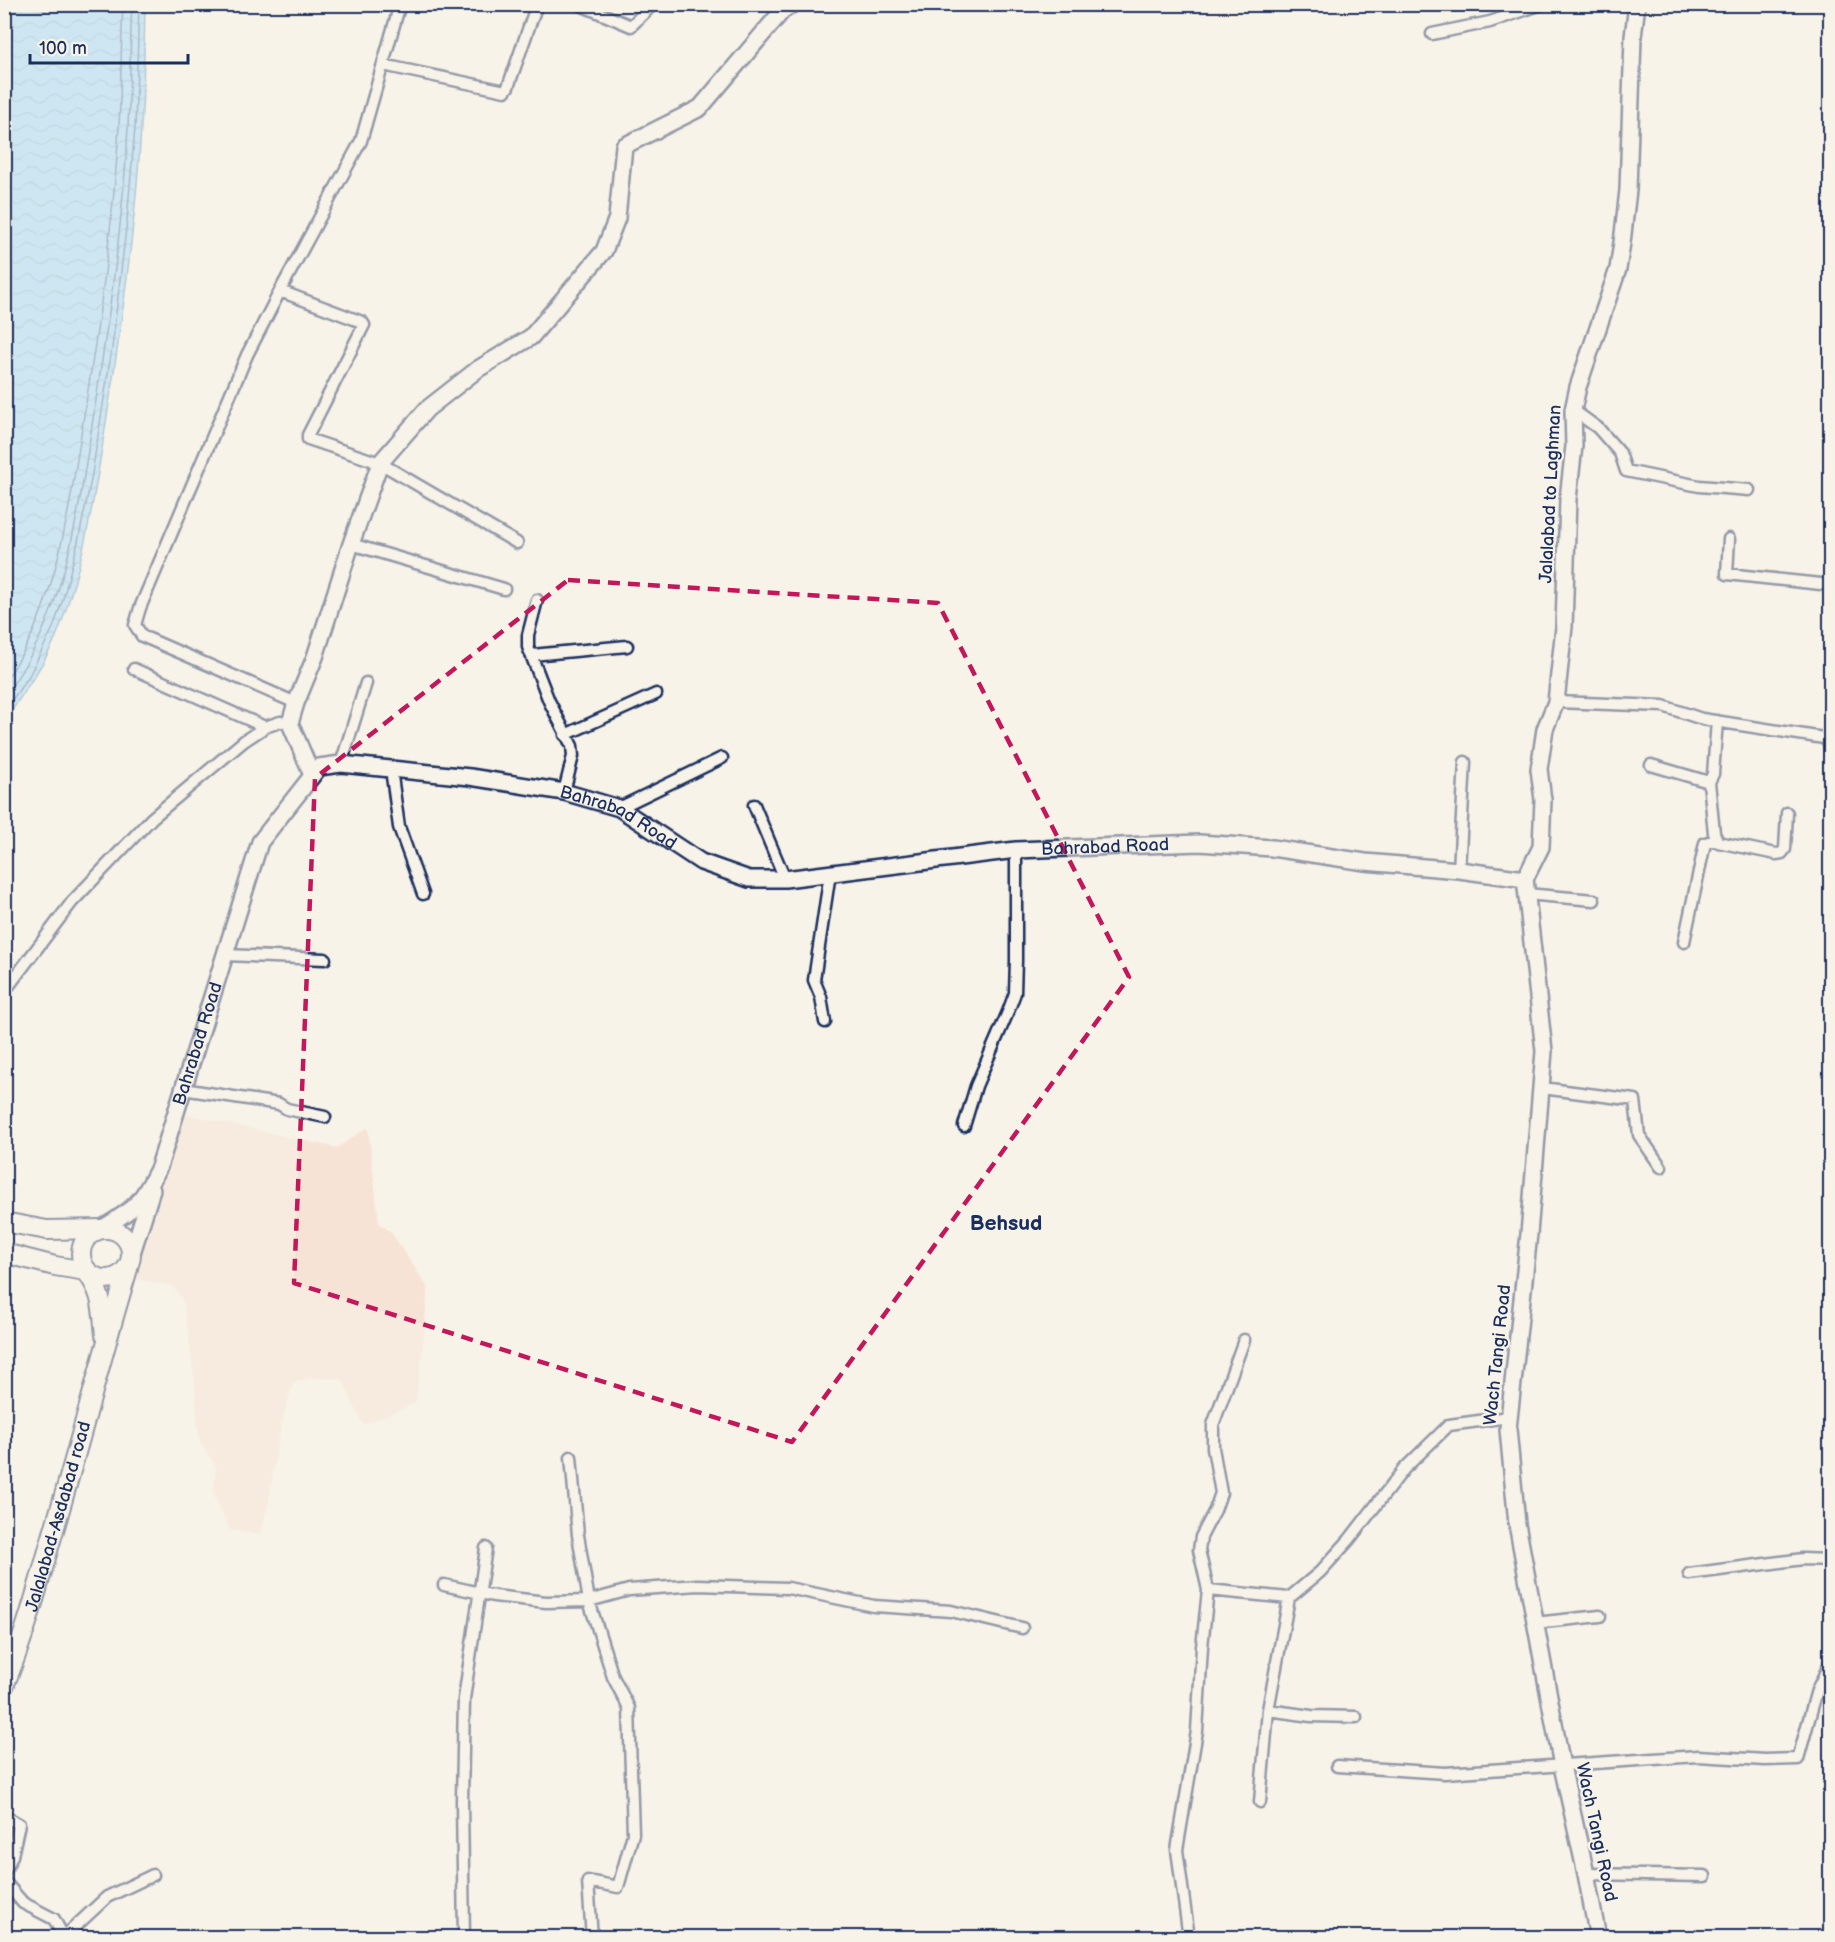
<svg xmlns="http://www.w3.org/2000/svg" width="1835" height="1942" font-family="'Balsamiq Sans',sans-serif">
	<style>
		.built { fill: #f7e3d5 }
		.water { fill: url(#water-waves); stroke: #6894bd; stroke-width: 1.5 }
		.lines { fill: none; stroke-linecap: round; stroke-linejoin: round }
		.shore { stroke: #4f739e; stroke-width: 1.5 }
		.street-casing { stroke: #1b2f5e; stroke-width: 15 }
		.secondary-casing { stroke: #1b2f5e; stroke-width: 20 }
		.primary-casing { stroke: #1b2f5e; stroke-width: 22 }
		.street { stroke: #f7f3e8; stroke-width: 10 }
		.secondary { stroke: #f7f3e8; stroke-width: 15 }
		.primary { stroke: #f7f3e8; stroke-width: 18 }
		.marked { fill: none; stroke: #c2185b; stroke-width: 4.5; stroke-dasharray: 12 8; stroke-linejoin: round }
		.labels { text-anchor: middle; stroke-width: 4.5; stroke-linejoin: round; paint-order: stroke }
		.street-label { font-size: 18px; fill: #1b2f5e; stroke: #f7f3e8 }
		.quarter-label { font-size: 21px; font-weight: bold; fill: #1b2f5e; stroke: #f7f3e8 }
	</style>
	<defs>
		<pattern id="water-waves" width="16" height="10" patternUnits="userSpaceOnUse" patternTransform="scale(1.5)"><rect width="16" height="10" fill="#9cd8fd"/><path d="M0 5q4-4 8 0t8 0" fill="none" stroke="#86badb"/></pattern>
	</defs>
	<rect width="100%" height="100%" fill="#f7f3e8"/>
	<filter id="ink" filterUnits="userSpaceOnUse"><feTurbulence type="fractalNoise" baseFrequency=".0167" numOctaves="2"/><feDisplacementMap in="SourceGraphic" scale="12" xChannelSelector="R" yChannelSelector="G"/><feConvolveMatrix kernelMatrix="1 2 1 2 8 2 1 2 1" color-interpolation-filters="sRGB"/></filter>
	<g filter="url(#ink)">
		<path class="built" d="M 186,1114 L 337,1148 L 368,1127 L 379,1223 L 391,1232 L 428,1288 L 421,1369 L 415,1404 L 363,1425 L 342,1379 L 310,1378 L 293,1383 L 279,1435 L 268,1506 L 260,1535 L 230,1530 L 213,1493 L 216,1467 L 199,1441 L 194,1377 L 184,1303 L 173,1286 L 130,1278 L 148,1215 Z"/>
		<path class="water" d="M 5,4 L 145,5 C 144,45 144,86 141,127 C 136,222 122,322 107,416 C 96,487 85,561 59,629 C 46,664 23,691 5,722 Z"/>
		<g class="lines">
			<path class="shore" d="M 4,682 C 55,615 69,510 82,428 C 98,329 113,228 119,127 C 121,86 121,45 123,4
				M 4,696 C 65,619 78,514 93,419 C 108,323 123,224 128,127 C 130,86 130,45 132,4
				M 4,711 L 29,676 L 53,628 L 63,599 L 77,546 L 91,480 L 112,348 L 127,220 L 135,128 L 139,4"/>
			<defs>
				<path id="street" d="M 578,4 L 631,26 L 653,4
					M 1432,34 L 1490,22 L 1542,4
					M 383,65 L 505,91 L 508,87 L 537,4
					M 280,291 L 362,322 L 364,325 L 308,435 L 308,439 L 380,463 L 517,543
					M 1573,410 L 1598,428 L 1620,453 L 1626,471 L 1699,486 L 1749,490
					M 1729,539 L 1727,574 L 1830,585
					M 351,544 L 504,589
					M 537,600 L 528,635 L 528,647 L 549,701 L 572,746 L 573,756 L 564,792
					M 532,655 L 627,646
					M 134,669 L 265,727
					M 1556,702 L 1663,706 L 1702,719 L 1830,739
					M 296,703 L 142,636 L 135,625 L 140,608 L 247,355 L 280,291 L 361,141 L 400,4
					M 565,735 L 656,694
					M 341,764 L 366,683
					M 1651,765 L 1709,782 L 1713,774 L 1717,721
					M 391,769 L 399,827 L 423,894
					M 1709,782 L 1714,833 L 1718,842 L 1776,854 L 1782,853 L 1785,849 L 1787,813
					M 754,805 L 785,879
					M 619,808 L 722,758
					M 1459,870 L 1465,762
					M 1526,894 L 1594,900
					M 1684,942 L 1705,843 L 1716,840
					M 225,955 L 325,959
					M 4,992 L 72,902 L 152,818 L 244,741 L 265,727 L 280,722 L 290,723
					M 825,1022 L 821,997 L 814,980 L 830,873
					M 1542,1088 L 1635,1100 L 1639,1135 L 1661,1167
					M 183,1089 L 279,1104 L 287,1109 L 325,1117
					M 964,1126 L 976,1086 L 1008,1012 L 1015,993 L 1016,960 L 1016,850
					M 571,1457 L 578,1535 L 589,1601 L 613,1677 L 629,1708 L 633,1834 L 618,1887 L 588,1881 L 592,1938
					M 1689,1574 L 1803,1559 L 1830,1560
					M 444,1585 L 494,1596 L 546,1602 L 589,1601 L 629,1590 L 698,1585 L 788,1588 L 874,1606 L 951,1611 L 1022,1628
					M 1208,1590 L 1199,1550 L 1201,1537 L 1215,1510 L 1221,1493 L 1213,1448 L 1213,1425 L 1244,1340
					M 1535,1623 L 1600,1616
					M 1268,1710 L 1311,1716 L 1356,1717
					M 1337,1766 L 1445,1773 L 1698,1756 L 1765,1760 L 1798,1759 L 1817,1690 L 1830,1663
					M 1260,1802 L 1268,1710 L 1289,1598
					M 4,1816 L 19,1824 L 12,1856 L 4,1873
					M 1586,1874 L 1705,1876
					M 4,1881 L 23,1903 L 54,1919 L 64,1938
					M 64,1937 L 107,1897 L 153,1875
					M 464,1938 L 462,1802 L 464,1699 L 486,1548
					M 1189,1938 L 1177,1850 L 1197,1731 L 1202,1647 L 1208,1590 L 1289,1598 L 1320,1572 L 1349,1540 L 1404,1469 L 1449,1425 L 1509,1417"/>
				<g id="secondary">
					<path d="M 312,775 L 290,723 L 296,703 L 315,657 L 351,544 L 380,463 L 427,409 L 478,369 L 531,337 L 604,251 L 617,218 L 624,146 L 700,108 L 783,10 L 793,4"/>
					<path d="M 1525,879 L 1544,1051 L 1529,1234 L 1508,1429 L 1517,1524 L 1562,1766 L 1586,1874 L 1598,1938"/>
					<path d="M 1525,879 L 1541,847 L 1543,800 L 1539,769 L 1545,729 L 1556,702 L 1564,627 L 1568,499 L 1574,446 L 1573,410 L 1578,387 L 1618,269 L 1622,243 L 1628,190 L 1633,37 L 1637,4"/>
					<path id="s1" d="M 101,1229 C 135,1209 142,1202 159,1167 L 260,842 L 319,767 L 341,764 L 470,777 L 564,792 L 619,808 L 701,862 L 749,879 L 785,879 L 1016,850 L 1199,843 L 1272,848 L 1365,862 L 1459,870 L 1525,879"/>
					<path d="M 131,1256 L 152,1190"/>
				</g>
				<g id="primary">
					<path d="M 4,1222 L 47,1230 L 101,1229"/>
					<circle cx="106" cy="1254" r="25"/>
					<path d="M 4,1253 L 55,1266 L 86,1271 C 103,1294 102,1308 105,1335"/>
					<path id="s2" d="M 4,1686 C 23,1641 36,1594 49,1547 C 77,1454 100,1361 128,1269 L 128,1266"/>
				</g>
			</defs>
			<use href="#street" class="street-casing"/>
			<use href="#secondary" class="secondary-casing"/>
			<use href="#primary" class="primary-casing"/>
			<use href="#street" class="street"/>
			<use href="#secondary" class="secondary"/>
			<use href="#primary" class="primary"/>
		</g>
	</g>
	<path d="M0 0H1835V1942H0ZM 568,580 L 938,603 L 1129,977 L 792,1442 L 294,1283 L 315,778 Z" fill="#f7f3e8" fill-opacity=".55" fill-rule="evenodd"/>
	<path class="marked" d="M 568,580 L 938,603 L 1129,977 L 792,1442 L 294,1283 L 315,778 Z"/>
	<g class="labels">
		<g class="street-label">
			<text transform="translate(1550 494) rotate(-87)" y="6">Jalalabad to Laghman</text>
			<text dy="6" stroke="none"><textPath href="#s1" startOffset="830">Bahrabad Road</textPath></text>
			<text dy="6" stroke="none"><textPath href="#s1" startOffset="1334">Bahrabad Road</textPath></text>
			<text dy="6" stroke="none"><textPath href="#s1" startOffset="216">Bahrabad Road</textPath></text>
			<text transform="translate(1497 1355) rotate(-84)" y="6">Wach Tangi Road</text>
			<text dy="6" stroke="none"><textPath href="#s2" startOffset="178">Jalalabad-Asdabad road</textPath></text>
			<text transform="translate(1597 1832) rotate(78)" y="6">Wach Tangi Road</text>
		</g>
		<g class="quarter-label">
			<text x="1006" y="1230">Behsud</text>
		</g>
	</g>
	<rect width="1835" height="1942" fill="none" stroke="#f7f3e8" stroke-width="24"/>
	<rect x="12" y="12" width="1811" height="1918" fill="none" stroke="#1b2f5e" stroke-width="2" filter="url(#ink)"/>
	<path d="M30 54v9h158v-9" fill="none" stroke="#1b2f5e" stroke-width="3"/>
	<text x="39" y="54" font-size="18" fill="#1b2f5e" stroke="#f7f3e8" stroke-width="4.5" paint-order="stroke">100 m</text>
</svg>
